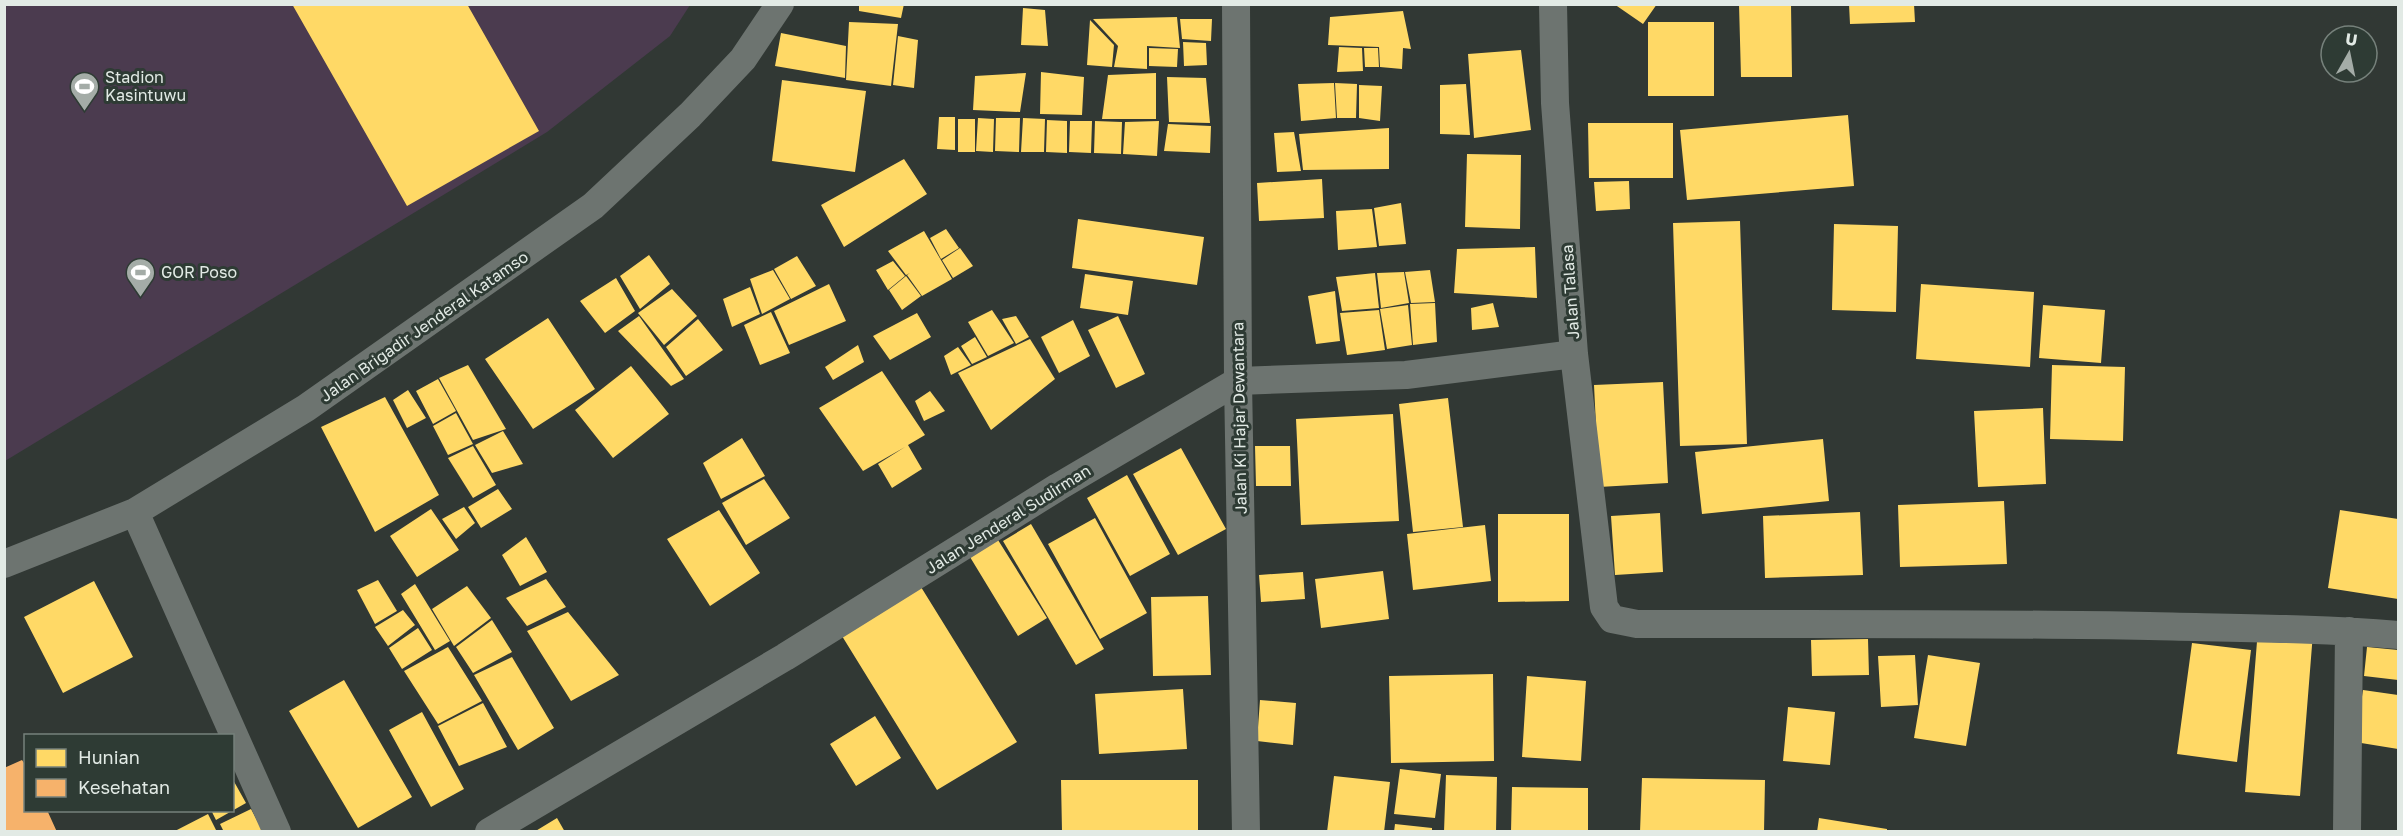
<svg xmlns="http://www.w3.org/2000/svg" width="2403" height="836" font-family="'Golos Text',sans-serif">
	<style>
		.park { fill: #4b3b4f }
		.homes { fill: #ffd966 }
		.health { fill: #f6b26b }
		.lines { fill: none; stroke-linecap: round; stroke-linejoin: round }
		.street { stroke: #6d7470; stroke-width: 28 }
		.labels { text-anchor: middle; stroke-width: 6; stroke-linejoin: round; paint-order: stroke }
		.poi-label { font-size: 16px; fill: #e2eae5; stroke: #2e3b34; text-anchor: start }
		.street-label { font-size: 16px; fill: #e2eae5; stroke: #2e3b34 }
	</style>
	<rect width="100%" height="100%" fill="#313834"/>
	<path class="park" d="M 5,5 L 690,5 L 670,36 L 547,132 L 5,461 Z"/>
	<path class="homes" d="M 292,4 L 467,4 L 539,131 L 407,206 Z
		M 859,4 L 904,4 L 901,18 L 859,11 Z
		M 1614,4 L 1657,4 L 1643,24 Z
		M 1739,4 L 1791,4 L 1792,77 L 1741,77 Z
		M 1849,4 L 1914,4 L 1915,22 L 1850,24 Z
		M 1023,8 L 1045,10 L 1048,46 L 1021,45 Z
		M 1403,11 L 1411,49 L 1403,48 L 1402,69 L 1380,67 L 1379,47 L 1328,45 L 1330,17 Z
		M 1177,17 L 1180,48 L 1147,46 L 1147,69 L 1114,67 L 1118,46 L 1093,19 Z
		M 1180,19 L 1212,19 L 1211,41 L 1182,39 Z
		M 1090,20 L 1114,45 L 1112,67 L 1087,65 Z
		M 849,22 L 898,24 L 891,86 L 846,80 Z
		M 1648,22 L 1714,22 L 1714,96 L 1648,96 Z
		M 781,33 L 846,46 L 845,78 L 775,66 Z
		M 898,36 L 918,40 L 914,88 L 893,85 Z
		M 1183,42 L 1206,43 L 1207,65 L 1184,66 Z
		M 1339,47 L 1362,48 L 1363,71 L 1337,72 Z
		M 1149,48 L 1178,49 L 1177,67 L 1149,66 Z
		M 1364,48 L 1378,48 L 1379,67 L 1365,67 Z
		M 1521,50 L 1531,130 L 1474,138 L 1468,54 Z
		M 1041,72 L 1084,77 L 1082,115 L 1040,114 Z
		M 1026,73 L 1020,112 L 973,110 L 975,76 Z
		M 1156,73 L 1156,119 L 1102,119 L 1108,75 Z
		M 1167,77 L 1206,78 L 1210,123 L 1169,122 Z
		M 782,80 L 866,91 L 855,172 L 772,161 Z
		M 1334,83 L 1336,118 L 1301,121 L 1298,84 Z
		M 1335,83 L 1357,84 L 1356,118 L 1337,118 Z
		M 1466,84 L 1470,135 L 1440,134 L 1440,85 Z
		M 1359,85 L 1382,86 L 1380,121 L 1359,118 Z
		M 1848,115 L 1854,186 L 1687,200 L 1680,130 Z
		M 939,117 L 955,117 L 955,150 L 937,149 Z
		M 978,118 L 994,119 L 993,152 L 976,151 Z
		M 996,118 L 1020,118 L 1019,152 L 995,151 Z
		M 1023,118 L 1045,119 L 1044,152 L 1021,152 Z
		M 958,119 L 975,119 L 975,152 L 958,152 Z
		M 1047,120 L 1067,121 L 1067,153 L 1046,152 Z
		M 1070,121 L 1092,121 L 1091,153 L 1069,152 Z
		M 1095,121 L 1122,122 L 1121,154 L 1094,153 Z
		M 1159,121 L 1157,156 L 1123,154 L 1125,122 Z
		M 1588,123 L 1673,123 L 1673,178 L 1589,178 Z
		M 1168,124 L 1211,126 L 1210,153 L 1164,151 Z
		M 1389,128 L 1389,169 L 1303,170 L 1299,134 Z
		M 1294,132 L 1301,171 L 1277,172 L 1274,133 Z
		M 1467,154 L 1521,155 L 1520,229 L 1465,227 Z
		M 904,159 L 927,194 L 844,247 L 821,205 Z
		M 1322,179 L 1324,218 L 1259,221 L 1257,183 Z
		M 1629,181 L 1630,209 L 1596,211 L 1594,182 Z
		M 1401,203 L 1406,244 L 1379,246 L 1374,208 Z
		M 1372,209 L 1377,247 L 1338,250 L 1336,211 Z
		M 1078,219 L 1204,237 L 1197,285 L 1072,268 Z
		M 1740,221 L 1747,444 L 1680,446 L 1673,223 Z
		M 1834,224 L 1898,226 L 1896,312 L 1832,310 Z
		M 946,229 L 959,248 L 941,259 L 930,238 Z
		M 924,231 L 952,279 L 922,296 L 907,275 L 910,273 L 906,275 L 888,251 Z
		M 1535,247 L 1537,298 L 1454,293 L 1457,249 Z
		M 960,248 L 973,266 L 953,278 L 942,260 Z
		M 649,255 L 670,284 L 640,309 L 620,276 Z
		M 797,256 L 816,286 L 791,299 L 774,269 Z
		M 893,261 L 905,276 L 888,290 L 876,270 Z
		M 773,270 L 790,299 L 762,314 L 750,279 Z
		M 1430,270 L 1435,302 L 1411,303 L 1405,272 Z
		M 1404,272 L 1409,303 L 1381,308 L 1377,273 Z
		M 1375,273 L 1379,308 L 1342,311 L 1336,277 Z
		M 1085,274 L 1133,281 L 1128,315 L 1080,308 Z
		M 906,276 L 921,296 L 902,310 L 889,290 Z
		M 616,278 L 635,311 L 605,333 L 580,301 Z
		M 829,284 L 846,321 L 789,345 L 774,311 Z
		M 1921,284 L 2034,292 L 2030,367 L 1916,359 Z
		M 750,287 L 760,314 L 732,327 L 723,299 Z
		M 672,289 L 697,316 L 664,345 L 638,313 Z
		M 1335,291 L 1340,341 L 1316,344 L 1308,296 Z
		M 1435,303 L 1437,342 L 1413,345 L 1410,304 Z
		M 1493,303 L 1499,327 L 1472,330 L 1471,308 Z
		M 1408,305 L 1412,345 L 1387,349 L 1380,309 Z
		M 2043,305 L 2105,310 L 2101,363 L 2039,358 Z
		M 992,310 L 1014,343 L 988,356 L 968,322 Z
		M 1379,310 L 1385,350 L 1347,355 L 1340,313 Z
		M 771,312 L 790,353 L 760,365 L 744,325 Z
		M 917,313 L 931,337 L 890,360 L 873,336 Z
		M 639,316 L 684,379 L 671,386 L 618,331 Z
		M 1016,316 L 1029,337 L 1016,344 L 1002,319 Z
		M 1118,316 L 1145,374 L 1116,388 L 1088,330 Z
		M 548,318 L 595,389 L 533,429 L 485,359 Z
		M 698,319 L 723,350 L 686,376 L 666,347 Z
		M 1073,320 L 1090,356 L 1059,373 L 1041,337 Z
		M 975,337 L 987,357 L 972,364 L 961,346 Z
		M 1030,339 L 1055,379 L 991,430 L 958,373 Z
		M 858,345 L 864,362 L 833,380 L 825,367 Z
		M 958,347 L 971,365 L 951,375 L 944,356 Z
		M 468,365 L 506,429 L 473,440 L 439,378 Z
		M 2052,365 L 2125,367 L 2123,441 L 2050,439 Z
		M 631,366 L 669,414 L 613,458 L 575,410 Z
		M 882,371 L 925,435 L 908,445 L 922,469 L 892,488 L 878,464 L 905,447 L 863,471 L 819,408 Z
		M 438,379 L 456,411 L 433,424 L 416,391 Z
		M 1663,382 L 1668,483 L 1599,487 L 1594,385 Z
		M 408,390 L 426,418 L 407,428 L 393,400 Z
		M 930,391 L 945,411 L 924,421 L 915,401 Z
		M 385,397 L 439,495 L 375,532 L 321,427 Z
		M 1448,398 L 1463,527 L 1413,532 L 1399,404 Z
		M 2043,408 L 2046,484 L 1978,487 L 1974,411 Z
		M 456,413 L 473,444 L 448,455 L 433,426 Z
		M 1393,414 L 1399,521 L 1301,525 L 1296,419 Z
		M 503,431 L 523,464 L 492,473 L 475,445 Z
		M 742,438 L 765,476 L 721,499 L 703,463 Z
		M 1823,439 L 1829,501 L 1702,514 L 1695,452 Z
		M 473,446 L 496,485 L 473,498 L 448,458 Z
		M 1255,446 L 1290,446 L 1291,486 L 1256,486 Z
		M 1181,448 L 1226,529 L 1178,555 L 1133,474 Z
		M 1127,475 L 1170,554 L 1130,576 L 1087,498 Z
		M 764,479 L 790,518 L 746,545 L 722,503 Z
		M 498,489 L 512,509 L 481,528 L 468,507 Z
		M 2004,501 L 2007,564 L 1900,567 L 1898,505 Z
		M 464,507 L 475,523 L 456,539 L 442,519 Z
		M 431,509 L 459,550 L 417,577 L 390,536 Z
		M 719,510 L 760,573 L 710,606 L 667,539 Z
		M 2340,510 L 2398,519 L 2398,599 L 2328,588 Z
		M 1860,512 L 1863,575 L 1765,578 L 1763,516 Z
		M 1660,513 L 1663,572 L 1615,575 L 1611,516 Z
		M 1498,514 L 1569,514 L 1569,601 L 1498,602 Z
		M 1095,518 L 1147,613 L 1100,639 L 1048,544 Z
		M 1031,524 L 1104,649 L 1076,665 L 1003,541 Z
		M 1485,525 L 1491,581 L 1413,590 L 1407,534 Z
		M 526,537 L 547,572 L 520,586 L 502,555 Z
		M 998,540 L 1047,618 L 1018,636 L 970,557 Z
		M 1383,571 L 1389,619 L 1321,628 L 1315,579 Z
		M 1303,572 L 1305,599 L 1261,602 L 1259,575 Z
		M 546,579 L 566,607 L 527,626 L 506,598 Z
		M 378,580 L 397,611 L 375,624 L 357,590 Z
		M 94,581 L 133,657 L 63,693 L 24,617 Z
		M 415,584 L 450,641 L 435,650 L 401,594 Z
		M 467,586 L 491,618 L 454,646 L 432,609 Z
		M 921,587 L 1017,742 L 937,790 L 842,636 Z
		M 1208,596 L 1211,675 L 1153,676 L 1151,597 Z
		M 403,610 L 415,625 L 388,646 L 375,627 Z
		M 568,612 L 619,675 L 571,701 L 527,631 Z
		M 492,620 L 512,652 L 473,673 L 456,647 Z
		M 418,628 L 432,650 L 402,669 L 389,648 Z
		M 2258,629 L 2313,633 L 2300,796 L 2245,792 Z
		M 1868,639 L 1869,675 L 1812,676 L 1811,640 Z
		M 2192,643 L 2251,650 L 2237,762 L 2177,754 Z
		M 448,647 L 482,701 L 438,724 L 404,671 Z
		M 2367,647 L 2398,650 L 2398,680 L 2364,676 Z
		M 1915,655 L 1918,705 L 1881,707 L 1878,656 Z
		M 1928,655 L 1980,663 L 1966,746 L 1914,738 Z
		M 512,657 L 554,728 L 518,750 L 474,675 Z
		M 1493,674 L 1494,761 L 1391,763 L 1389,676 Z
		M 1527,676 L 1586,681 L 1581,761 L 1522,757 Z
		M 344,680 L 412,797 L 358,828 L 289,711 Z
		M 1183,689 L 1187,749 L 1099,754 L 1095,694 Z
		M 2363,690 L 2398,695 L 2398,749 L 2355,742 Z
		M 1260,700 L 1296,703 L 1293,745 L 1257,741 Z
		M 483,703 L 507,747 L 459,766 L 438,726 Z
		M 1788,707 L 1835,712 L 1830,765 L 1783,761 Z
		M 422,712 L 464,789 L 431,807 L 389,730 Z
		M 875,716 L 901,758 L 856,786 L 830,744 Z
		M 1400,769 L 1441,774 L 1435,818 L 1394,814 Z
		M 1446,775 L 1497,777 L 1496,832 L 1444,832 Z
		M 1334,776 L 1390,782 L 1384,832 L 1327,832 Z
		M 232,778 L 246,803 L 216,820 L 211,810 L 232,810 Z
		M 1642,778 L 1765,780 L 1764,832 L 1640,832 Z
		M 1061,780 L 1198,780 L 1198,832 L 1062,832 Z
		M 1512,787 L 1588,788 L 1588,832 L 1511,832 Z
		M 251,809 L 263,832 L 224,832 L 220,824 Z
		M 208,814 L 217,832 L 173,832 Z
		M 557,818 L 565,832 L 534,832 Z
		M 1819,818 L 1887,829 L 1887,832 L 1817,832 Z
		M 1395,824 L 1432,828 L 1432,832 L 1394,832 Z"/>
	<path class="health" d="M 22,760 L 26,766 L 26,810 L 47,810 L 57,832 L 4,832 L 4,768 Z"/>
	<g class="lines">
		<path class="street" d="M 1236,4 L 1238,381 L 1246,832
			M 1553,4 L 1555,103 L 1574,354 L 1604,607 L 1612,619 L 1637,624 C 1808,624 1978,623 2149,626 C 2232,628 2316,628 2398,635
			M 135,512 L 277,832
			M 4,564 L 135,512 L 306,408 L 593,206 L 690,115 L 743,59 L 780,4
			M 489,832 L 785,657 L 1058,487 L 1238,381 L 1406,375 L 1574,354
			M 2347,832 L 2349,631"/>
	</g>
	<defs>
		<symbol id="stadium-pin" viewBox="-11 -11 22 30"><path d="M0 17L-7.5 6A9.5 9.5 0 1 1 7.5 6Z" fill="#a4aca7" stroke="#2e3b34"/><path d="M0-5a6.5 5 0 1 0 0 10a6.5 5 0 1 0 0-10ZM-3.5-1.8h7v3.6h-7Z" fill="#fff"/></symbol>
	</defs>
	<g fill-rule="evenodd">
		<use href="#stadium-pin" x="68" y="70" width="33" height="45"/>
		<use href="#stadium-pin" x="124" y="256" width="33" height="45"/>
	</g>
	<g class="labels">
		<g class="poi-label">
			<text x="105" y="83">Stadion<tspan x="105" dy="18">Kasintuwu</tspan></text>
			<text x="161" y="278">GOR Poso</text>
		</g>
		<g class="street-label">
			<text transform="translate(1570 292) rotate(-94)" y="6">Jalan Talasa</text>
			<text transform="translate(424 326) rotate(-35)" y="6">Jalan Brigadir Jenderal Katamso</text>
			<text transform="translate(1239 418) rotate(-91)" y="6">Jalan Ki Hajar Dewantara</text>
			<text transform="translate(1008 519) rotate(-32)" y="6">Jalan Jenderal Sudirman</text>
		</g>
	</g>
	<rect width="2403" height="836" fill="none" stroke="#e2eae5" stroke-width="12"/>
	<rect x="24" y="734" width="210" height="78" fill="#2e3b34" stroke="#76817b" stroke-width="1.5"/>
	<rect x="36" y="749" width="30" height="18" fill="#ffd966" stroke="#76817b" stroke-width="1.5"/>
	<text x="78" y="764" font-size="18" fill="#e2eae5">Hunian</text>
	<rect x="36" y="779" width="30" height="18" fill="#f6b26b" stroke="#76817b" stroke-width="1.5"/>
	<text x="78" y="794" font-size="18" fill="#e2eae5">Kesehatan</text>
	<g transform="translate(2349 54) rotate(9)"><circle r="28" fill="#2e3b34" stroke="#76817b" stroke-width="1.5"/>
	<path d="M0-4.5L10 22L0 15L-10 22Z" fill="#a4aca7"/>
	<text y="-9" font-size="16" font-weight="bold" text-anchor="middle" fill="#e2eae5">U</text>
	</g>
</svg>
